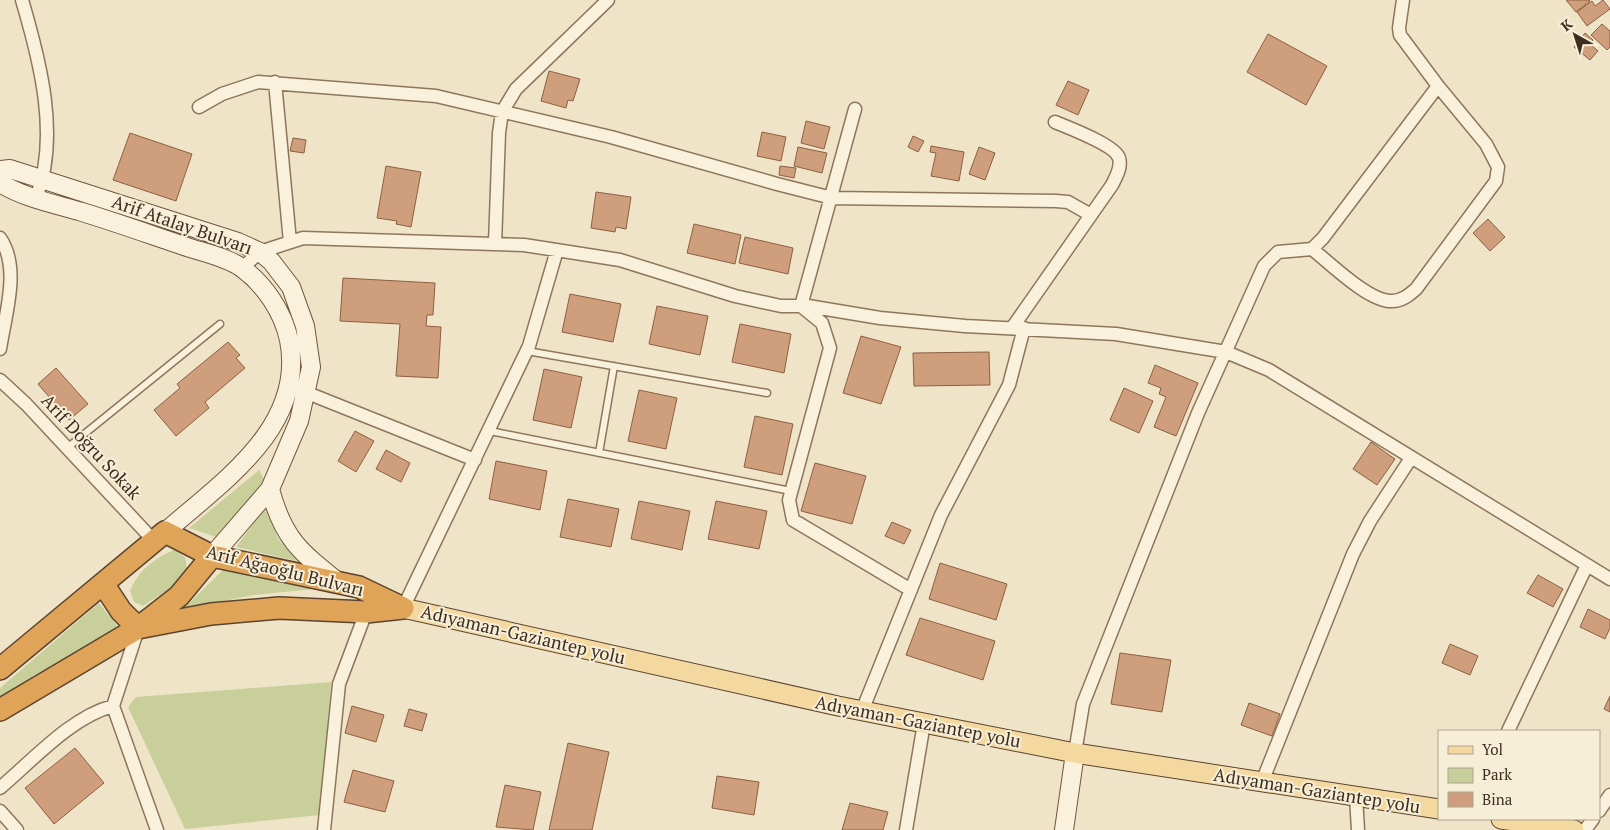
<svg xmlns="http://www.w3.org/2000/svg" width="1610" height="830" font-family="'PT Serif',serif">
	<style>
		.green { fill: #c9cf9b }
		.building { fill: #cf9f7d; stroke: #8d5f41 }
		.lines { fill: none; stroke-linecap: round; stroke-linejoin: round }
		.lane-casing { stroke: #8d765c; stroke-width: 9 }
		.street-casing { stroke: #8d765c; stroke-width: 15 }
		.secondary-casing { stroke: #6f573f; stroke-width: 20 }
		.primary-casing { stroke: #5b4430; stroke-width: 21 }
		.highway-casing { stroke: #5b4430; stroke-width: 24 }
		.lane { stroke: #faf1dc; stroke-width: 6 }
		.street { stroke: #faf1dc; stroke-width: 12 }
		.secondary { stroke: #faf1dc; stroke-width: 18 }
		.primary { stroke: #f3d9a0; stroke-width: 19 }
		.highway { stroke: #e0a458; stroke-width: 21 }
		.labels { text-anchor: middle; stroke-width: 4; stroke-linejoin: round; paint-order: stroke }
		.street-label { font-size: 18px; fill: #3d2e20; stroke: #f7eed8 }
	</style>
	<rect width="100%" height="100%" fill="#f0e4c8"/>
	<path class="green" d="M 259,470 L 265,481 L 222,539 L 189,528 Z
		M 265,508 L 279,540 L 297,561 L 236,547 Z
		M 174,550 L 185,557 L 187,568 L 175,585 L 143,606 L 134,602 L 130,591 C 139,570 153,559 174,550 Z
		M 229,564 L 325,588 L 254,595 L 183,609 Z
		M 99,603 L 119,628 L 100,642 L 35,675 L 0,700 L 0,688 Z
		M 331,682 L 320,815 L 185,829 L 128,707 L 136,697 Z"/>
	<path class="building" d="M 1566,0 L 1589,0 L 1590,1 L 1576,12 Z
		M 1603,0 L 1610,9 L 1587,26 L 1577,12 L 1592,1 L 1595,6 Z
		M 1602,24 L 1610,31 L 1610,47 L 1607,50 L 1591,35 Z
		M 1585,33 L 1593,40 L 1590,44 L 1598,51 L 1590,60 L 1574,47 Z
		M 1268,34 L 1327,66 L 1306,105 L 1247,72 Z
		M 549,71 L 580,79 L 573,101 L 568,100 L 566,108 L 541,101 Z
		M 1068,81 L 1089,90 L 1078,115 L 1056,105 Z
		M 806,121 L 830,127 L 824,149 L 801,143 Z
		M 762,132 L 786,137 L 781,161 L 757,156 Z
		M 130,133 L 192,154 L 176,201 L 113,180 Z
		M 913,136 L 924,141 L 918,152 L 908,147 Z
		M 293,138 L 306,140 L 304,153 L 290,151 Z
		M 931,146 L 964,152 L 959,181 L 931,176 L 936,153 L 930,152 Z
		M 798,147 L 827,153 L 822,173 L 794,166 Z
		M 979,147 L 995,153 L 985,180 L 969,174 Z
		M 386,166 L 421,172 L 411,227 L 396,224 L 397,221 L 377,218 Z
		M 780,166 L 796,168 L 794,178 L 779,175 Z
		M 596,192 L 631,197 L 626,229 L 616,227 L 615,232 L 591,228 Z
		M 1488,219 L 1505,237 L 1490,251 L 1473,233 Z
		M 694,224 L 741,235 L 735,264 L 687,253 Z
		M 745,237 L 793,248 L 788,274 L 739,263 Z
		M 343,278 L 435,283 L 433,315 L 427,315 L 426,326 L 441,327 L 438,378 L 396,376 L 400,324 L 340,321 Z
		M 570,294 L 621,304 L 613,342 L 562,332 Z
		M 657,306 L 708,316 L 700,355 L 649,344 Z
		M 740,324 L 791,334 L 784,373 L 732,362 Z
		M 861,336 L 901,347 L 881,404 L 843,393 Z
		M 228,342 L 240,355 L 236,358 L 245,368 L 205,402 L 209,408 L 176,436 L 154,410 L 180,388 L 177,384 Z
		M 989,352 L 990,385 L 914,386 L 913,353 Z
		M 1155,365 L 1198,383 L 1176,436 L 1154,427 L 1166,397 L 1159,394 L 1161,388 L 1148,383 Z
		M 56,368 L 88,404 L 69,420 L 38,384 Z
		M 544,369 L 582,377 L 571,428 L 533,420 Z
		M 1124,388 L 1153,401 L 1139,433 L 1110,420 Z
		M 639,390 L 677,398 L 666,449 L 628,441 Z
		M 755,416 L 793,424 L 782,475 L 744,467 Z
		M 355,431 L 374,441 L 356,472 L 338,461 Z
		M 1371,442 L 1395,459 L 1377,485 L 1353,469 Z
		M 386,450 L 410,463 L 401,482 L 376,469 Z
		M 496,461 L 547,471 L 540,510 L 489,499 Z
		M 815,463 L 866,476 L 852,524 L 801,511 Z
		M 568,499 L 619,509 L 611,547 L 560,537 Z
		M 639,501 L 690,511 L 682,550 L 631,539 Z
		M 716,501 L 767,511 L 759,549 L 708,539 Z
		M 892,522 L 911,530 L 904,544 L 885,536 Z
		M 940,563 L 1007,584 L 996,620 L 929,599 Z
		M 1538,575 L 1563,589 L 1553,607 L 1527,593 Z
		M 1588,609 L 1610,620 L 1610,628 L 1605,639 L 1580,627 Z
		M 920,618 L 995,641 L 983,680 L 906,655 Z
		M 1450,644 L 1478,656 L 1470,675 L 1442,663 Z
		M 1120,653 L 1171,660 L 1162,712 L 1111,704 Z
		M 1610,696 L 1610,712 L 1604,709 Z
		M 1249,703 L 1280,714 L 1272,736 L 1241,725 Z
		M 352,706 L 384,715 L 376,742 L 345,733 Z
		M 409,709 L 427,714 L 422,731 L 404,726 Z
		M 568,743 L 609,752 L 592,830 L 549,830 Z
		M 75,748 L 104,783 L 54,824 L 25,788 Z
		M 353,770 L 394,781 L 385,812 L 344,802 Z
		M 717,776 L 759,782 L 754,815 L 712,808 Z
		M 505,785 L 541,792 L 533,830 L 496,827 Z
		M 850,803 L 888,812 L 883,830 L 842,830 Z"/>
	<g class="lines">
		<defs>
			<path id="lane" d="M 527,351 L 767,393
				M 490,431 L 791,491
				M 67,448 L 220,324
				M 599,453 L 614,366"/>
			<path id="street" d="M 22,0 C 40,61 60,137 36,198
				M 275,82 L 290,242
				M 199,107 L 222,94 L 258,82 L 436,96 L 611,137 L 777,184 L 832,198 L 1056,201 L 1068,202 L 1091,215
				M 855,109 L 801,306 L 822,323 L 830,348 L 789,500 L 793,520 L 911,590
				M 0,238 C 21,268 5,315 0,349
				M 495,244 L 499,133 L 502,112 L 516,89 L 608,0
				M 1312,249 C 1330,263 1369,302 1392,301 C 1402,301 1409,295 1416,289 L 1496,181 L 1498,167 L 1486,144 L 1438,86
				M 242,268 L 260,252 L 303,238 L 524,245 L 620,260 L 735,296 L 781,306 L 808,306 L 880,318 L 965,326 L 1116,334 L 1226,352 L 1269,370 L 1610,579
				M 1012,328 L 1112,185 C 1116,177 1122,167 1119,158 C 1115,145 1069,128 1055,122
				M 0,380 L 26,404 L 154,541
				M 305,392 L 475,460
				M 403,608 L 529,346 L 557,250
				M 138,629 L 113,706 L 157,830
				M 862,711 L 941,515 L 1009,385 L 1024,328
				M 1508,731 L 1587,565
				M 1075,753 L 1083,704 L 1198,413 L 1264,266 L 1278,252 L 1312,249 L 1323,238 L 1438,86 L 1400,35 L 1399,28 L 1403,0
				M 1262,782 L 1353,554 L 1370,521 L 1411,458
				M 0,788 C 33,760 71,717 113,706
				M 1356,797 L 1358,830
				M 0,811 L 17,830
				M 1599,811 L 1610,795
				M 324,830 L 339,684 L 366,612
				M 906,830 L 924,723
				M 1585,830 L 1593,819"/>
			<path id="secondary" d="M 0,170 L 10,169 L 238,242 L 260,252 L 271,261 L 291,287 L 305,326 L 311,367 L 299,421 L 270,489 L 212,556
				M 0,183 C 24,198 55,204 82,212 C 118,223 154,236 190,248 C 206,253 228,258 242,268 C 265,285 283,312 289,340 C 306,427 222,482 165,532
				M 270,489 C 283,538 299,551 338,582
				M 1064,830 L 1075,753"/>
			<path id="primary" d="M 403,608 L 838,706 L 1075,753 L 1439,809
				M 1501,819 L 1574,830"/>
			<path id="highway" d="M 104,585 L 121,611 L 138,628 L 179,596 L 212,556
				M 0,669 L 165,532 L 212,556 L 359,587 L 403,608
				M 0,710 L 138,628 L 211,614 L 279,608 L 366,612 L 403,608"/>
		</defs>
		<use href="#lane" class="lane-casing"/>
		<use href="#street" class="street-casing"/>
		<use href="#secondary" class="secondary-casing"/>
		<use href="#primary" class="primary-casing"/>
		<use href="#highway" class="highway-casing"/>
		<use href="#lane" class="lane"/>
		<use href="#street" class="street"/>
		<use href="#secondary" class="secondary"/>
		<use href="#primary" class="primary"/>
		<use href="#highway" class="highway"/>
	</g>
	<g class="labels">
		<g class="street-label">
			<text transform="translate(182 225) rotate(19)" y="6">Arif Atalay Bulvarı</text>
			<text transform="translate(91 447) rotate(47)" y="6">Arif Doğru Sokak</text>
			<text transform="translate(285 571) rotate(14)" y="6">Arif Ağaoğlu Bulvarı</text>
			<text transform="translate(523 635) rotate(13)" y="6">Adıyaman-Gaziantep yolu</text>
			<text transform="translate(918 722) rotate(11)" y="6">Adıyaman-Gaziantep yolu</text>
			<text transform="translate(1317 791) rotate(9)" y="6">Adıyaman-Gaziantep yolu</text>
		</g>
	</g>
	<rect x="1438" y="730" width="162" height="90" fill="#f7eed8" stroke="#ada18e"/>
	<rect x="1448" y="746" width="25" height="8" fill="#f3d9a0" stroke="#ada18e"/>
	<text x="1482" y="755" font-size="15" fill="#3d2e20">Yol</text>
	<rect x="1448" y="768" width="25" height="15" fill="#c9cf9b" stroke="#ada18e"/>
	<text x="1482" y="780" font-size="15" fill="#3d2e20">Park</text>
	<rect x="1448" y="792" width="25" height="15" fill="#cf9f7d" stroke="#ada18e"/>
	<text x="1482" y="805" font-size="15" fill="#3d2e20">Bina</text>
	<g transform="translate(1575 35) rotate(321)" stroke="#f7eed8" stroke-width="4" paint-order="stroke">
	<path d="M0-4L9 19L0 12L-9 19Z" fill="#3d2e20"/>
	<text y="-8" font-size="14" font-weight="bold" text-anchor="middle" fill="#3d2e20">K</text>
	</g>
</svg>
